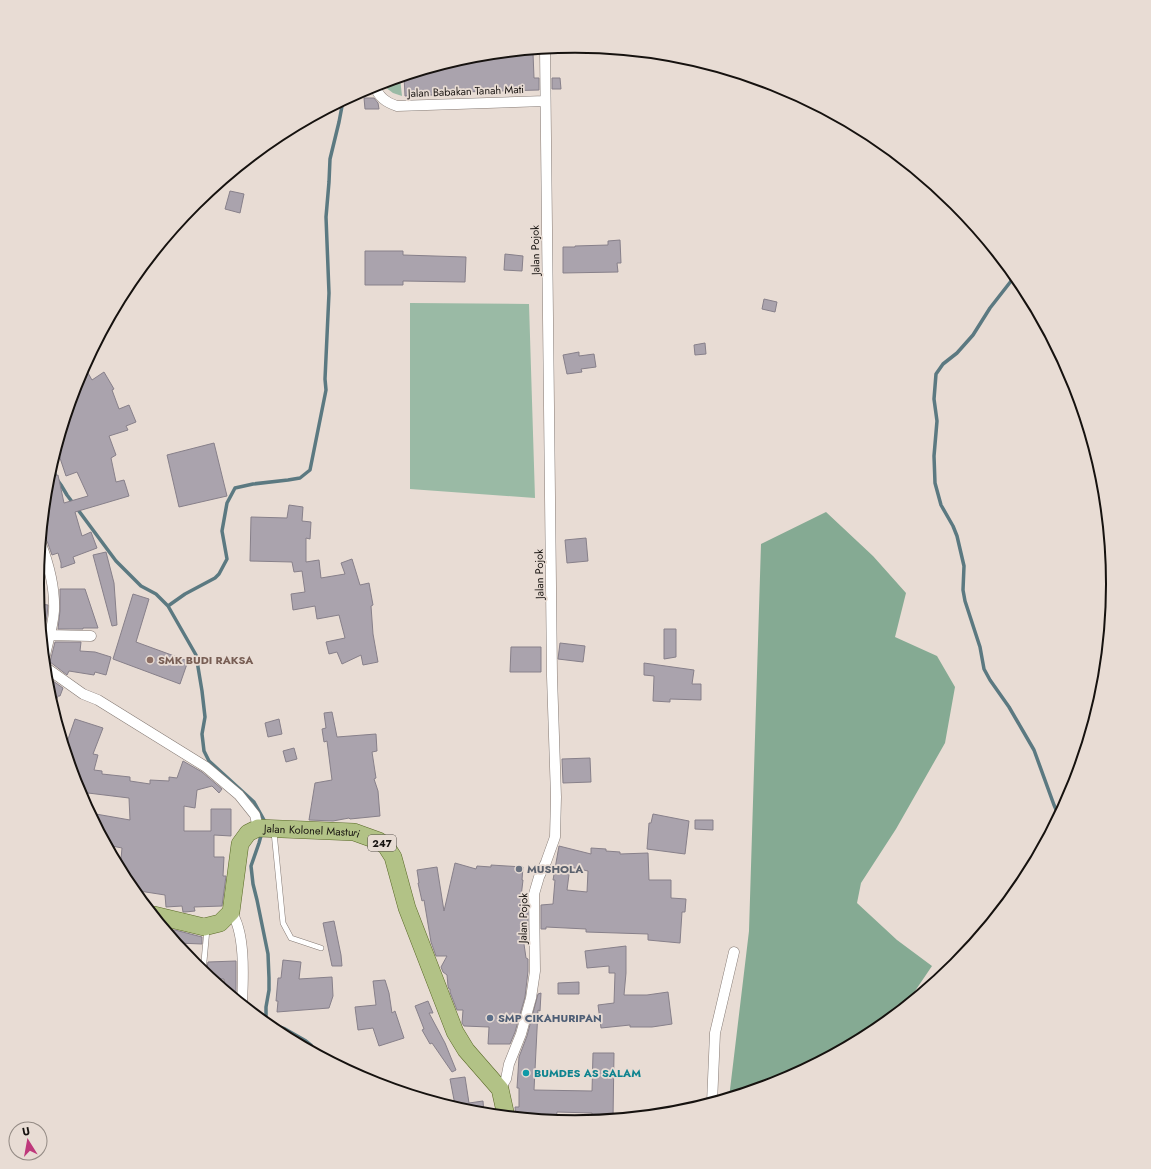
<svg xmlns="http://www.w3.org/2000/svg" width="1151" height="1169" font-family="Jost,sans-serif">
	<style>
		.green { fill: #9abaa5 }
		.forest { fill: #85aa93 }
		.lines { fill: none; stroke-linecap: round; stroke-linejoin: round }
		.stream { stroke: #5b7981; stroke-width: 3.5 }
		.building { fill: #aaa3ad; stroke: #87808a; fill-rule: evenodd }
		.service-casing { stroke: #857a74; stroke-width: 6 }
		.minor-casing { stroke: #857a74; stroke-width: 11 }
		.primary-casing { stroke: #5a6a28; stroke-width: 18 }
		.service { stroke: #fff; stroke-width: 5 }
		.minor { stroke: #fff; stroke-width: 10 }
		.primary { stroke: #b2c286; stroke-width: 17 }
		.education-dot { fill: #8d6e63; stroke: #e8dcd4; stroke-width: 1.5 }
		.worship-dot { fill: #6b7280; stroke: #e8dcd4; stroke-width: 1.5 }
		.service-dot { fill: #5c6f8a; stroke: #e8dcd4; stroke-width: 1.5 }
		.culture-dot { fill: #0f9aa8; stroke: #e8dcd4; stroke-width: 1.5 }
		.labels { text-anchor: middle; stroke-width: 3.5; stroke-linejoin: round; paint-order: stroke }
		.shield { fill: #e8dcd4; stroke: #554f4a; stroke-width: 1 }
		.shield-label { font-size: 10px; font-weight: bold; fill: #16120f }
		.street-label { font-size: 11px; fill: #16120f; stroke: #e8dcd4 }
		.education-label { font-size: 11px; font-weight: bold; fill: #785e54; stroke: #e8dcd4; text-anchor: start }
		.worship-label { font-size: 11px; font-weight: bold; fill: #5b616d; stroke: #e8dcd4; text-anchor: start }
		.service-label { font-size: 11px; font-weight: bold; fill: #4e5e75; stroke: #e8dcd4; text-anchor: start }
		.culture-label { font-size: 11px; font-weight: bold; fill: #0d838f; stroke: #e8dcd4; text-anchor: start }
		.rim { fill: none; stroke: #16120f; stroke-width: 2 }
	</style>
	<rect width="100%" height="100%" fill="#e8dcd4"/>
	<path class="green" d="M 400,78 L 402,96 L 393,93 L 381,84 Z
		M 410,303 L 529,304 L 535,498 L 410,489 Z"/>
	<path class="forest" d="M 826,512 L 873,556 L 906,593 L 895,637 L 937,656 L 955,687 L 945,743 L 896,829 L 861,883 L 857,903 L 897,940 L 932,966 L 913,994 L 908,1005 L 874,1032 L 781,1082 L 729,1098 L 749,931 L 761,544 Z"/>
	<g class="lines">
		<path class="stream" d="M 1015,276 L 990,308 L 973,335 L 957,353 L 943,364 L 936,374 L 934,399 L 937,421 L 934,456 L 935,483 L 941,505 L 953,526 L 957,536 L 964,566 L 963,590 L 965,601 L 980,647 L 984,669 L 990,680 L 1009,707 L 1034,750 L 1054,805 L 1059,816
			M 52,464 L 56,478 L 61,485 L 67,495 L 116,561 L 141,586 L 156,594 L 168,606 L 196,655 L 202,691 L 205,717 L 202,734 L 204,751 L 209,761 L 254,802 L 264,820 L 263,824
			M 168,606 L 185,594 L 215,578 L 219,574 L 227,559 L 222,531 L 227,503 L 235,488 L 253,484 L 288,480 L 300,478 L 310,470 L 326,390 L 325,379 L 329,293 L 326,217 L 329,182 L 330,159 L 339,122 L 343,101
			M 262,832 L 259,843 L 251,866 L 253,884 L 257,900 L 268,954 L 269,978 L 269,990 L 266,1007 L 266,1019 L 274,1025 L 285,1029 L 306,1041 L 311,1045 L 314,1052"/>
	</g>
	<path class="building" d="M 531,50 L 531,53 L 533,53 L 534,78 L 539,78 L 539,90 L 461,92 L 461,94 L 405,96 L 404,76 L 471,56 Z
		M 552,78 L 560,78 L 561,89 L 552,89 Z
		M 364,98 L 374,98 L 378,103 L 379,109 L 365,109 Z
		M 230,191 L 244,194 L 240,213 L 225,209 Z
		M 620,240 L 621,263 L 617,263 L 618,272 L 563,273 L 563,247 L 575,247 L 575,246 L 608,245 L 608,241 Z
		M 365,251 L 403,251 L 403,255 L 466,257 L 465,282 L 403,281 L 403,285 L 365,285 Z
		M 505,254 L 523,256 L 522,271 L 504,270 Z
		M 764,299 L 777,302 L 775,312 L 762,309 Z
		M 705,343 L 706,354 L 695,355 L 694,345 Z
		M 579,352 L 579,356 L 594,354 L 596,367 L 581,369 L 582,372 L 567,374 L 563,355 Z
		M 84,366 L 92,380 L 104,372 L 114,389 L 112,390 L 119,409 L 129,405 L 136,422 L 126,426 L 128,430 L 109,436 L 116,455 L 111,458 L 116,482 L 124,480 L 129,496 L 75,512 L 82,536 L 91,532 L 97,548 L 73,557 L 75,563 L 61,568 L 61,563 L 58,553 L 52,555 L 47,541 L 45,539 L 42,538 L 47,479 L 48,478 L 58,475 L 64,503 L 88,496 L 77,472 L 66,476 L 57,449 L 78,378 Z
		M 214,443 L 227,496 L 179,507 L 167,455 Z
		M 289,505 L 303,507 L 302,521 L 311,522 L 310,539 L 306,538 L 306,562 L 319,560 L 321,578 L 345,574 L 341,563 L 352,559 L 360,585 L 369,583 L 373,605 L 371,606 L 373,634 L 378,662 L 363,665 L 361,655 L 342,664 L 337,652 L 329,654 L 326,642 L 345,638 L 339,615 L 317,619 L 315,606 L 293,610 L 291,594 L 305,592 L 302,571 L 294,572 L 292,562 L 250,561 L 251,517 L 287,518 Z
		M 586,538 L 588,561 L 567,563 L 565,540 Z
		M 106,552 L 114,583 L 117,625 L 112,626 L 93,555 Z
		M 60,589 L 85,589 L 98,628 L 83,628 L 83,629 L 58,629 L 60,611 Z
		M 133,594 L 149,599 L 136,642 L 188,661 L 180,684 L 113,659 Z
		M 39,604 L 48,605 L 47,616 L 42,638 Z
		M 664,629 L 676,629 L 676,657 L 664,659 Z
		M 55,642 L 81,642 L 80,651 L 95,652 L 111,657 L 106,675 L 95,672 L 94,675 L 69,671 L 67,675 L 50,662 Z
		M 560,643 L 585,646 L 583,662 L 558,659 Z
		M 511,647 L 541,647 L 541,672 L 510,672 Z
		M 644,663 L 694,670 L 692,684 L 701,684 L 701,700 L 670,699 L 670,702 L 653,701 L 654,676 L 644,675 Z
		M 46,676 L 63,688 L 60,696 L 58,696 L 53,708 L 47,689 Z
		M 332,712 L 337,737 L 376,734 L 377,751 L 372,752 L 376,778 L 374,779 L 378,791 L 380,816 L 350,819 L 349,818 L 333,821 L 309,820 L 315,783 L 332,780 L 327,741 L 324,742 L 322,729 L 326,728 L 324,713 Z
		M 75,719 L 103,728 L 93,754 L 98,755 L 94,770 L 102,771 L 102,774 L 130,777 L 130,781 L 150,784 L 150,780 L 169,781 L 169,777 L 177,778 L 183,761 L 202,772 L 222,789 L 219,793 L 212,786 L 197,790 L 195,808 L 184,806 L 184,831 L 211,831 L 211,809 L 231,809 L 231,836 L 214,835 L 214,857 L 224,857 L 223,876 L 226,876 L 222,906 L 194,907 L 195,911 L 185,912 L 183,912 L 182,906 L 166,907 L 165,895 L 133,890 L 132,889 L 133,880 L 125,879 L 120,870 L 122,848 L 107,845 L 90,813 L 130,820 L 129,798 L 88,793 L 85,804 L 78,790 L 65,748 Z
		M 279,719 L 282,734 L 268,737 L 265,723 Z
		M 294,748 L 297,759 L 286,762 L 283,751 Z
		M 590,758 L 591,782 L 563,783 L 562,759 Z
		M 653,814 L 689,821 L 685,854 L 647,849 L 649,823 L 651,823 Z
		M 695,820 L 713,820 L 713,830 L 695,829 Z
		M 559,846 L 591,854 L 591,848 L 606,849 L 606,851 L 620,852 L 620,854 L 648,853 L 649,880 L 671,880 L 671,898 L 686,899 L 685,912 L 682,912 L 680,943 L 648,940 L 648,934 L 586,932 L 586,929 L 546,927 L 546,929 L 541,929 L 541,905 L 553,904 L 555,880 L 553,880 ZM 570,867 L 588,871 L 587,892 L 567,890 Z
		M 455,863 L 476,869 L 477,866 L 491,867 L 491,865 L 523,867 L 522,880 L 523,880 L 521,897 L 523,897 L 521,906 L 528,905 L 528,930 L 522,930 L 526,958 L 528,959 L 528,971 L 525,997 L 515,1032 L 510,1044 L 488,1044 L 489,1027 L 464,1026 L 462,1023 L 463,1010 L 457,1010 L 450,992 L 450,989 L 449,989 L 448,986 L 447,975 L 443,972 L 441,967 L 447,956 L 436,956 L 431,942 L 424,900 L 422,901 L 418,883 L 419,883 L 417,870 L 437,867 L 444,911 Z
		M 334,921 L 341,955 L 342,966 L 332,966 L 323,923 Z
		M 166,930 L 175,930 L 202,937 L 202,944 L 177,943 Z
		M 626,946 L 626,973 L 624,995 L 647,995 L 668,992 L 672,1024 L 652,1027 L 630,1027 L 630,1025 L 601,1028 L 598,1005 L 614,1003 L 615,973 L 609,973 L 609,966 L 587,968 L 585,951 Z
		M 283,960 L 301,962 L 299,979 L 332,977 L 333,996 L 329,1008 L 277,1012 L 278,1001 L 276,1001 L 278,978 L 281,978 Z
		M 236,961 L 236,999 L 224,989 L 224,979 L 212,979 L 206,975 L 208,962 Z
		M 385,980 L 389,993 L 392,1013 L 395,1011 L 404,1038 L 379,1046 L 373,1028 L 358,1030 L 355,1007 L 376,1005 L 373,981 Z
		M 579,982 L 579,994 L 558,994 L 558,983 Z
		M 541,993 L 540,1011 L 538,1010 L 534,1090 L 592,1091 L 593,1053 L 614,1053 L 613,1119 L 592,1121 L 592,1113 L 557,1112 L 556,1121 L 516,1117 L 515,1107 L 519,1107 L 519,1088 L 517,1088 L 519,1057 L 527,1036 L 538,994 Z
		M 428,1001 L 433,1013 L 429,1013 L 445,1043 L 456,1070 L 452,1072 L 432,1043 L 430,1044 L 422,1030 L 424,1029 L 415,1006 Z
		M 465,1077 L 469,1103 L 483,1101 L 484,1114 L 470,1113 L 448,1106 L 455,1105 L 450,1079 Z"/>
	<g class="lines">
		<defs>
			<path id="service" d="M 274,832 L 283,923 L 291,938 L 321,948
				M 203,972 L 207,929"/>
			<path id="minor" d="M 374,85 C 379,97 385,102 397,106 L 545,101
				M 41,544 C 49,565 55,589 54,611 C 53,627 47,644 44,660
				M 49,635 L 91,636
				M 45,667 L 83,694 L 98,700 L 206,767 L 239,795 L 255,815 L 258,828
				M 231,912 C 246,932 243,980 242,1004
				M 500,1089 L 506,1079 L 509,1064 L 521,1034 L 531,998 L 535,971 L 534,894 L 539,877 L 546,862 L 555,837 L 556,797 L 552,676 L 545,49
				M 712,1103 L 715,1033 L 734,952"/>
			<g id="primary">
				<path id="s1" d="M 154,915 L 204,927 L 220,923 L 231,912 L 240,844 L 248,833 L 258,828 L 354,832 L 379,841 L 386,846 L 393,857 L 407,908 L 455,1032 L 466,1050 L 500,1089 L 506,1116"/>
			</g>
		</defs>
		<use href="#service" class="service-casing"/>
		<use href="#minor" class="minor-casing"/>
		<use href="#primary" class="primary-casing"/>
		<use href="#service" class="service"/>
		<use href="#minor" class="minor"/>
		<use href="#primary" class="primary"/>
	</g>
	<circle class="education-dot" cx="150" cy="660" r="4"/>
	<circle class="worship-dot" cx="519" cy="869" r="4"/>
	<circle class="service-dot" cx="490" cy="1018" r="4"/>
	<circle class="culture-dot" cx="526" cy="1073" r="4"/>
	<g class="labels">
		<rect class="shield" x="368" y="835" width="28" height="16" rx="3"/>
		<g class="shield-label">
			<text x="382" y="847">247</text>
		</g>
		<g class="street-label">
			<text transform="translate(466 91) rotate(-2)" y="4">Jalan Babakan Tanah Mati</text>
			<text transform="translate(535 250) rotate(-91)" y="4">Jalan Pojok</text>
			<text transform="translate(539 574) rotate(-91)" y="4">Jalan Pojok</text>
			<text dy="4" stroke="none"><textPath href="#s1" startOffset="231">Jalan Kolonel Masturi</textPath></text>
			<text transform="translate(523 918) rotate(-89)" y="4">Jalan Pojok</text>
		</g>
		<g class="education-label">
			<text x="158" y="664">SMK BUDI RAKSA</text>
		</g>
		<g class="worship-label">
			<text x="527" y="873">MUSHOLA</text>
		</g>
		<g class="service-label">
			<text x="498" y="1022">SMP CIKAHURIPAN</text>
		</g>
		<g class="culture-label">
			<text x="534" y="1077">BUMDES AS SALAM</text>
		</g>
	</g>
	<path d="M0 0H1151V1169H0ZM44 584a531 531 0 1 1 1062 0a531 531 0 1 1-1062 0Z" fill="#e8dcd4" fill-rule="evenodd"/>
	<path class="rim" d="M44 584a531 531 0 1 1 1062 0a531 531 0 1 1-1062 0Z"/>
	<g transform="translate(28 1141) rotate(349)"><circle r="19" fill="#e8dcd4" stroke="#948b85"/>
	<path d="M0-3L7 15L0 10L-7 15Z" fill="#be387b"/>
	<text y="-6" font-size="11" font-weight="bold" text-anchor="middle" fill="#16120f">U</text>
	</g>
</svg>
